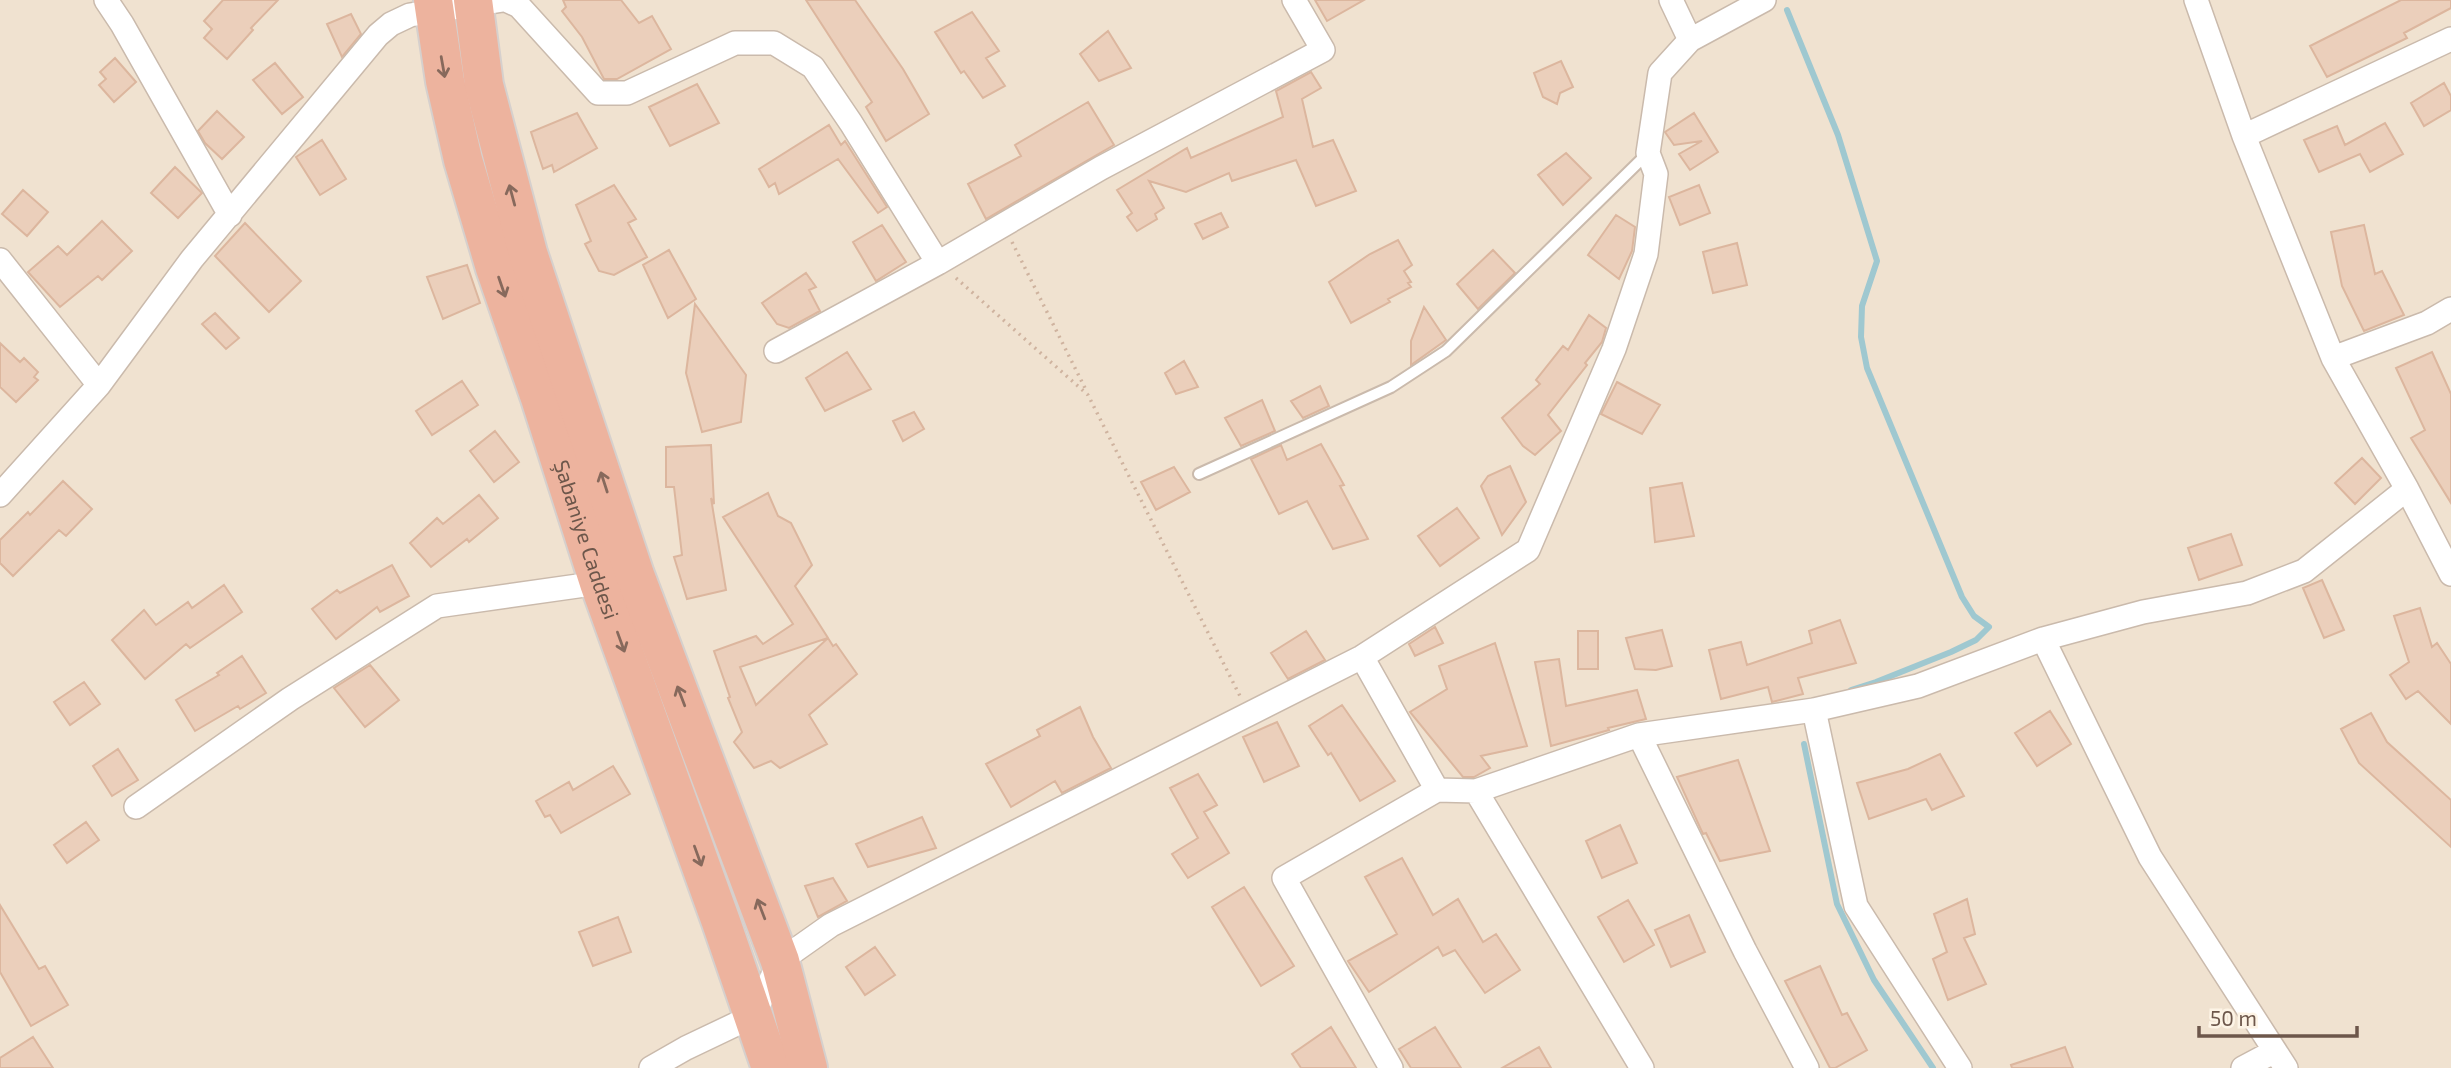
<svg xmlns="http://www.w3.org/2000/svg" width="2451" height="1068" font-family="'Exo 2',sans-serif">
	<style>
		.residential { fill: #f0e2d0 }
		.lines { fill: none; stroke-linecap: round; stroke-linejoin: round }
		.stream { stroke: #9fc8d0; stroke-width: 6 }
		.building { fill: #ebcfbb; stroke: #dcb69e; stroke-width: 2 }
		.lane-casing { stroke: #cabaac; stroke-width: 14 }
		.street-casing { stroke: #cabaac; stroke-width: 26 }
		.highway-casing { stroke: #d6d0cd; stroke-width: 42 }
		.path { stroke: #cfb39f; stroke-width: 3.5; stroke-dasharray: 2 5; stroke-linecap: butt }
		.lane { stroke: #fff; stroke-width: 10 }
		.street { stroke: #fff; stroke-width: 23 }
		.highway { stroke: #edb39e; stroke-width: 38 }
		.oneway { stroke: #87695c }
		.labels { text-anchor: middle; stroke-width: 7; stroke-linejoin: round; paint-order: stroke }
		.street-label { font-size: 21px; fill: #6d574b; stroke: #fdf4e6 }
	</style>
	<rect width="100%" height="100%" fill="#f9f0e1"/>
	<path class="residential" d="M 0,0 L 2451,0 L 2451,1068 L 0,1068 Z"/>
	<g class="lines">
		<path class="stream" d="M 1787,10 L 1838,135 L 1877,261 L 1862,306 L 1861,337 L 1867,368 L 1962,597 L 1974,616 L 1989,627 L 1976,640 L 1951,652 L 1876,682 L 1851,690
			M 1804,744 L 1837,904 L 1874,980 L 1933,1068"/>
	</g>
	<path class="building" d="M 223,0 L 278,0 L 251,28 L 253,30 L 227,59 L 204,38 L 212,29 L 204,21 Z
		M 563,0 L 621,0 L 639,23 L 652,16 L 671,49 L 617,79 L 604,79 L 582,37 L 562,11 L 566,7 Z
		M 806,0 L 855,0 L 903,69 L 929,114 L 886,141 L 866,107 L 872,102 Z
		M 1315,0 L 1364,0 L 1327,21 Z
		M 2401,0 L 2451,0 L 2451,8 L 2404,33 L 2407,38 L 2327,77 L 2310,46 Z
		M 972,12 L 999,51 L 986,58 L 1005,86 L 983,98 L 964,71 L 961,73 L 935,32 Z
		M 351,14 L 361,34 L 342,57 L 327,24 Z
		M 1108,31 L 1131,68 L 1099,81 L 1080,54 Z
		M 115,58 L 136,82 L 114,102 L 99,85 L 106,79 L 100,72 Z
		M 1561,61 L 1573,87 L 1560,93 L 1557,104 L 1543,97 L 1534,73 Z
		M 275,63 L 303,97 L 282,114 L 253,80 Z
		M 1311,72 L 1321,88 L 1302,99 L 1313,147 L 1333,140 L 1356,191 L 1316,206 L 1296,160 L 1232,181 L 1229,173 L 1186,192 L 1149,181 L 1164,208 L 1155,214 L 1157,219 L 1137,231 L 1127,217 L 1132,213 L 1117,190 L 1187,148 L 1191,158 L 1283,117 L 1276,91 Z
		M 2444,83 L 2451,96 L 2451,110 L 2424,126 L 2411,103 Z
		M 697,84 L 719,123 L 670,146 L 649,107 Z
		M 1088,102 L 1114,145 L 986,219 L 968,184 L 1021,156 L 1015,145 Z
		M 217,111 L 244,137 L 222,159 L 205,143 L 198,131 Z
		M 577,113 L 597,148 L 554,172 L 552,165 L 543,169 L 531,132 Z
		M 1694,113 L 1718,152 L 1690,170 L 1679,154 L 1702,141 L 1674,145 L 1665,132 Z
		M 2385,123 L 2403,154 L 2370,172 L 2360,154 L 2319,172 L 2304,140 L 2337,126 L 2345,145 Z
		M 829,125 L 841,145 L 845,141 L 887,207 L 878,213 L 838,159 L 779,194 L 775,183 L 769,187 L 759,169 Z
		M 322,140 L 346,179 L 320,195 L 296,157 Z
		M 1566,153 L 1591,178 L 1563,205 L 1538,175 Z
		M 175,167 L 202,193 L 178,218 L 151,193 Z
		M 614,185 L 636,219 L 628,223 L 647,257 L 614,275 L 599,271 L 585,244 L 591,241 L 576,205 Z
		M 1699,185 L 1710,213 L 1680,225 L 1669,197 Z
		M 23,190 L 48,212 L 27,236 L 2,214 Z
		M 1221,213 L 1228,227 L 1203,239 L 1195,224 Z
		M 1616,215 L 1635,227 L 1632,251 L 1619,279 L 1588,255 Z
		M 102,221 L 132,251 L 102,280 L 98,276 L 60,307 L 28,272 L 58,246 L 67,255 Z
		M 245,223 L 301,281 L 269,312 L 215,256 Z
		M 882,225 L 906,262 L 876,281 L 853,242 Z
		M 2364,225 L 2375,274 L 2382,271 L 2404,315 L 2364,331 L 2342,286 L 2331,232 Z
		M 1398,240 L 1412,265 L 1404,271 L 1411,282 L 1408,283 L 1411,287 L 1388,299 L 1390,302 L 1351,323 L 1329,282 L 1370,254 Z
		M 1737,243 L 1747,285 L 1713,293 L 1703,252 Z
		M 669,250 L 696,299 L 668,318 L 643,265 Z
		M 1493,250 L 1515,273 L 1478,309 L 1457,284 Z
		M 467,265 L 480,303 L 443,319 L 427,277 Z
		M 806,273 L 816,287 L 809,290 L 820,311 L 789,328 L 777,324 L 762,303 Z
		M 695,304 L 746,375 L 741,422 L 702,432 L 686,373 Z
		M 1424,307 L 1446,340 L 1411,365 L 1411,341 Z
		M 215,313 L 239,338 L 226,349 L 202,324 Z
		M 1589,315 L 1606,328 L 1602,342 L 1585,363 L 1587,365 L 1548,415 L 1561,431 L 1535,455 L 1523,446 L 1502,418 L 1540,384 L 1536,380 L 1563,346 L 1568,350 Z
		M 0,343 L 20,362 L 24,358 L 38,372 L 34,377 L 38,380 L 16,402 L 0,387 Z
		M 847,352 L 871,389 L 825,411 L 806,378 Z
		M 2432,352 L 2451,394 L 2451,503 L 2411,438 L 2425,430 L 2396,368 Z
		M 1184,361 L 1198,387 L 1176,394 L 1165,373 Z
		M 462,381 L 478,405 L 432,435 L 416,411 Z
		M 1617,382 L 1660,405 L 1642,434 L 1601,414 Z
		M 1320,386 L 1329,406 L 1303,418 L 1291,401 Z
		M 1262,400 L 1275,431 L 1241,446 L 1225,418 Z
		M 914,412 L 924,429 L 903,441 L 893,421 Z
		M 495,431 L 519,462 L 494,482 L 470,451 Z
		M 1321,444 L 1344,485 L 1340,486 L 1368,539 L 1333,549 L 1307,501 L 1279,514 L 1251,459 L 1281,445 L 1287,460 Z
		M 711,445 L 714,504 L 711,498 L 726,590 L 687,599 L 674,557 L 682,555 L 674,487 L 666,487 L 666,447 Z
		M 2362,458 L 2381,478 L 2355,504 L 2335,483 Z
		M 1510,466 L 1526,502 L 1502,535 L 1481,486 L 1488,476 Z
		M 1174,467 L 1190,492 L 1156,510 L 1141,482 Z
		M 63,481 L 92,509 L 66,536 L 59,530 L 13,576 L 0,563 L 0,540 L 28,512 L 30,515 Z
		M 1682,483 L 1694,536 L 1655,542 L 1650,488 Z
		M 768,493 L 778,516 L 791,523 L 812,565 L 795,586 L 828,638 L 740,667 L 756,705 L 828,638 L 833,646 L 836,644 L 857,674 L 809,715 L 827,744 L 780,768 L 771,761 L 754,768 L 734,742 L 742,732 L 728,698 L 730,697 L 714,651 L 756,636 L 763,644 L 793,624 L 723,517 Z
		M 479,495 L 498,518 L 469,542 L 467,539 L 431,567 L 410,543 L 437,518 L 443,524 Z
		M 1457,508 L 1479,538 L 1440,566 L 1418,536 Z
		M 2231,534 L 2242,565 L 2199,580 L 2188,548 Z
		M 392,565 L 409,596 L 380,612 L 377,607 L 336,639 L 312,609 L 337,590 L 340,593 Z
		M 2322,580 L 2344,630 L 2324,638 L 2303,588 Z
		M 224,585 L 242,612 L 190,648 L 186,644 L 145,679 L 112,640 L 144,610 L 156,625 L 188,602 L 192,608 Z
		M 2420,608 L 2432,647 L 2437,643 L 2451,664 L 2451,724 L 2418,691 L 2406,699 L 2390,675 L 2409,662 L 2394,616 Z
		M 1840,620 L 1856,663 L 1798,678 L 1803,694 L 1772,702 L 1768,687 L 1721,699 L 1709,650 L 1741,642 L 1747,665 L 1812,643 L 1809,631 Z
		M 1435,627 L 1443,643 L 1415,656 L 1409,644 Z
		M 1662,630 L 1672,666 L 1656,670 L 1635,669 L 1626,638 Z
		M 1306,631 L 1325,660 L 1288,679 L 1271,653 Z
		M 1578,631 L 1598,631 L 1598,669 L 1578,669 Z
		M 1495,643 L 1527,746 L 1481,756 L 1490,768 L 1474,777 L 1463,777 L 1410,712 L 1447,689 L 1439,666 Z
		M 242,656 L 266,693 L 240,709 L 238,706 L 195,731 L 176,700 L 219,675 L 217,673 Z
		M 1559,659 L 1566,706 L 1637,690 L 1646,719 L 1608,728 L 1609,730 L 1551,746 L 1535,662 Z
		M 370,665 L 399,700 L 365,727 L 334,688 Z
		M 84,682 L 100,704 L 70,725 L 54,702 Z
		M 1342,705 L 1395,781 L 1360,801 L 1331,753 L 1328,755 L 1309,726 Z
		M 1080,707 L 1093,737 L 1111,768 L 1062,793 L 1055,781 L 1011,807 L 986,764 L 1040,736 L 1037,730 Z
		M 2050,711 L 2071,744 L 2037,766 L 2015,733 Z
		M 2371,713 L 2387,742 L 2451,800 L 2451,847 L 2359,763 L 2341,729 Z
		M 1277,722 L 1299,766 L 1264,782 L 1243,737 Z
		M 118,749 L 138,780 L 112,796 L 93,766 Z
		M 1940,754 L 1964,796 L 1932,810 L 1926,799 L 1869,819 L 1857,783 L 1908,769 Z
		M 1738,760 L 1770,851 L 1720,861 L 1706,833 L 1703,834 L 1677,777 Z
		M 613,766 L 630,794 L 561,833 L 550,815 L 545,817 L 536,801 L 569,782 L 573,790 Z
		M 1198,774 L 1217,805 L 1204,812 L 1229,853 L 1188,878 L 1172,854 L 1198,838 L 1170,788 Z
		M 922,817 L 936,848 L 868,867 L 856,844 Z
		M 86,822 L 99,840 L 67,863 L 54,845 Z
		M 1620,825 L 1637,863 L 1602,878 L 1586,841 Z
		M 1402,858 L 1433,915 L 1458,899 L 1483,942 L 1496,934 L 1520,970 L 1485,993 L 1455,950 L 1443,956 L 1438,947 L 1369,992 L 1348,961 L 1397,934 L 1365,877 Z
		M 833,878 L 847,901 L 818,917 L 805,886 Z
		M 1244,887 L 1294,966 L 1261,986 L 1212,907 Z
		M 1967,899 L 1975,934 L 1964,938 L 1986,984 L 1948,1000 L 1933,959 L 1947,952 L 1934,914 Z
		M 1628,900 L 1654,945 L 1624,962 L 1598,917 Z
		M 0,905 L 39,969 L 45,966 L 68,1005 L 31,1026 L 0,972 Z
		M 1689,915 L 1705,952 L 1671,967 L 1655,930 Z
		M 618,917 L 631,952 L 593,966 L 579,932 Z
		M 875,947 L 895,975 L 865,995 L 846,967 Z
		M 1820,966 L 1842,1015 L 1847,1013 L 1867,1050 L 1835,1068 L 1830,1068 L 1785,981 Z
		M 1331,1027 L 1356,1068 L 1301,1068 L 1292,1054 Z
		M 1435,1027 L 1461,1068 L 1411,1068 L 1399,1049 Z
		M 33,1037 L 53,1068 L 0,1068 L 0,1058 Z
		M 1539,1047 L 1551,1068 L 1502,1068 Z
		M 2065,1047 L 2073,1068 L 2012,1068 L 2011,1065 Z"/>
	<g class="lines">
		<defs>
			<path id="lane" d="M 1199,474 L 1391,387 L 1446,351 L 1648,153"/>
			<path id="street" d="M 106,0 L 122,24 L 230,215
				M 506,0 L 519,6 L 598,93 L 627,93 L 735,43 L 774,43 L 813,67 L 851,123 L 938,263
				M 1671,0 L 1690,40
				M 2196,0 L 2244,136 L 2333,358 L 2407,489 L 2451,574
				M 2244,136 L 2451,39
				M 0,260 L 99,385
				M 776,351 L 938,263 L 1101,168 L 1323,50 L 1294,0
				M 2333,358 L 2427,323 L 2451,309
				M 0,495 L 99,385 L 192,259 L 378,35 L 391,24 L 410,15 L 503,0
				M 2043,639 L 2150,857 L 2286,1068
				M 1362,657 L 1437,790 L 1476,791 L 1642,1068
				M 1814,710 L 1856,906 L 1960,1068
				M 1639,735 L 1745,951 L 1807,1068
				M 1476,791 L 1639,735 L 1814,710 L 1918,686 L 2043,639 L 2143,612 L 2247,593 L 2304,571 L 2407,489
				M 136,807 L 290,699 L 437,606 L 599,583
				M 651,1068 L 686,1048 L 753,1016 L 780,961 L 831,925 L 1362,657 L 1528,550 L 1614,349 L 1646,254 L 1656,174 L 1648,153 L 1660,73 L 1690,40 L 1764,0
				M 1391,1068 L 1284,878 L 1437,790
				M 2243,1068 L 2275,1051"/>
			<g id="highway">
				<path id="s1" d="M 433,0 L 445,81 L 463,160 L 495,268 L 540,398 L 599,583 L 721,922 L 771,1068"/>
				<path d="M 473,0 L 484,85 L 528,253 L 635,575 L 780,961 L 808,1068"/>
			</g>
		</defs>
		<use href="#lane" class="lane-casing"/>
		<use href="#street" class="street-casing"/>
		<use href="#highway" class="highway-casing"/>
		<path class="path" d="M 1012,242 L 1087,392
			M 956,278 L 1088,395 L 1240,696"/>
		<use href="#lane" class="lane"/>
		<use href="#street" class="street"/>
		<use href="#highway" class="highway"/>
	</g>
	<defs><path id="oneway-shaft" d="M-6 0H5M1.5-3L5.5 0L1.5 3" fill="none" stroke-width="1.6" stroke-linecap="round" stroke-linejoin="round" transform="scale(1.75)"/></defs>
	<g class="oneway">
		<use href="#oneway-shaft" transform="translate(443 67) rotate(80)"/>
		<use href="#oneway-shaft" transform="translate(512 195) rotate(-105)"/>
		<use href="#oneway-shaft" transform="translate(502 287) rotate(71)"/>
		<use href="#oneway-shaft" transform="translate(604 482) rotate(-108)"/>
		<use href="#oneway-shaft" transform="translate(621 642) rotate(70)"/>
		<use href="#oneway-shaft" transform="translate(681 696) rotate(-111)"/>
		<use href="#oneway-shaft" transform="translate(698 856) rotate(70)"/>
		<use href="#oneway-shaft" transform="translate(761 909) rotate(-111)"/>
	</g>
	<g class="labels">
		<g class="street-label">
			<text dy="7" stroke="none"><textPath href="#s1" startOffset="562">Şabaniye Caddesi</textPath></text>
		</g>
	</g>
	<path d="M2199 1026v10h158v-10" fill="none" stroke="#6d574b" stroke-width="3.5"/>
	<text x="2210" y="1026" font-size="21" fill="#6d574b" stroke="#fdf4e6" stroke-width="5" paint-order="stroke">50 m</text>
</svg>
